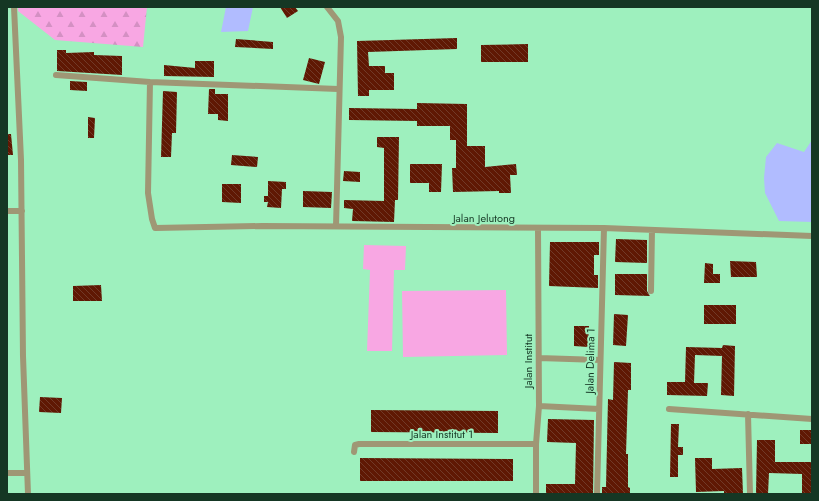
<svg xmlns="http://www.w3.org/2000/svg" width="819" height="501" font-family="Jost,sans-serif">
	<style>
		.grass { fill: #f8a7e3 }
		.forest { fill: url(#forest-firs) }
		.water { fill: #b1bcff }
		.building { fill: url(#building-back-hatch) }
		.lines { fill: none; stroke-linecap: round; stroke-linejoin: round }
		.minor { stroke: #9f9775; stroke-width: 6 }
		.labels { text-anchor: middle; stroke-width: 4; stroke-linejoin: round; paint-order: stroke }
		.street-label { font-size: 11px; fill: #153724; stroke: #9ef0be }
	</style>
	<defs>
		<pattern id="forest-firs" width="22" height="20" patternUnits="userSpaceOnUse"><rect width="22" height="20" fill="#f8a7e3"/><path d="M5 1l3.5 6h-7zM16 11l3.5 6h-7z" fill="#d490c3"/></pattern>
		<pattern id="building-back-hatch" width="6" height="6" patternUnits="userSpaceOnUse"><rect width="6" height="6" fill="#5f1803"/><path d="M-1 5l2 2M0 0l6 6M5-1l2 2" fill="none" stroke="#713a28"/></pattern>
	</defs>
	<rect width="100%" height="100%" fill="#9ef0be"/>
	<path class="grass" d="M 364,245 L 406,246 L 405,270 L 394,270 L 392,351 L 367,351 L 370,270 L 363,269 Z
		M 506,290 L 507,355 L 403,357 L 402,291 Z"/>
	<path class="forest" d="M 18,7 L 147,7 L 143,47 L 55,40 L 18,11 Z"/>
	<path class="water" d="M 226,7 L 253,7 L 248,31 L 221,32 Z
		M 812,140 L 812,222 L 779,221 L 765,193 L 764,178 L 766,157 L 777,143 L 804,152 Z"/>
	<path class="building" d="M 280,7 L 295,7 L 298,11 L 287,18 Z
		M 457,38 L 457,49 L 368,52 L 369,66 L 385,66 L 385,73 L 394,73 L 394,90 L 369,90 L 369,96 L 358,96 L 357,41 Z
		M 236,39 L 273,42 L 273,49 L 235,47 Z
		M 528,44 L 528,62 L 481,62 L 481,45 Z
		M 57,50 L 66,50 L 66,53 L 94,52 L 94,55 L 122,56 L 122,75 L 57,71 Z
		M 309,58 L 325,62 L 319,84 L 303,80 Z
		M 195,61 L 214,61 L 214,77 L 164,76 L 164,65 L 195,68 Z
		M 70,81 L 87,82 L 87,91 L 70,90 Z
		M 209,89 L 215,89 L 215,94 L 228,94 L 228,121 L 218,120 L 218,114 L 208,114 Z
		M 163,91 L 177,92 L 176,133 L 172,133 L 171,157 L 161,157 Z
		M 417,103 L 467,104 L 467,146 L 485,146 L 485,167 L 516,164 L 517,175 L 510,175 L 511,193 L 499,193 L 499,191 L 453,192 L 452,168 L 456,168 L 456,140 L 450,140 L 450,126 L 417,126 L 417,121 L 349,120 L 349,108 L 417,109 Z
		M 88,117 L 95,118 L 94,138 L 88,138 Z
		M 7,134 L 11,134 L 13,155 L 7,155 Z
		M 377,137 L 399,137 L 398,200 L 395,200 L 394,222 L 352,221 L 353,209 L 344,208 L 344,200 L 384,201 L 384,148 L 377,147 Z
		M 232,155 L 258,157 L 257,167 L 231,165 Z
		M 410,164 L 442,164 L 441,192 L 429,192 L 429,183 L 410,183 Z
		M 344,171 L 360,172 L 360,182 L 343,181 Z
		M 268,181 L 286,182 L 286,189 L 282,189 L 281,208 L 267,207 L 268,202 L 264,202 L 264,196 L 268,196 Z
		M 222,184 L 241,184 L 241,203 L 222,202 Z
		M 303,191 L 332,192 L 331,208 L 303,207 Z
		M 616,239 L 647,240 L 647,263 L 615,262 Z
		M 550,242 L 599,242 L 599,255 L 594,255 L 594,275 L 598,275 L 598,288 L 549,286 Z
		M 730,261 L 756,262 L 757,277 L 731,277 Z
		M 705,263 L 713,264 L 713,274 L 720,274 L 720,283 L 704,283 Z
		M 615,274 L 647,274 L 647,291 L 650,296 L 615,295 Z
		M 101,285 L 102,301 L 73,301 L 73,286 Z
		M 704,305 L 736,305 L 736,324 L 704,324 Z
		M 614,314 L 628,315 L 626,346 L 613,345 Z
		M 574,326 L 589,326 L 588,347 L 574,346 Z
		M 723,345 L 735,346 L 734,396 L 721,395 L 722,356 L 695,355 L 694,383 L 708,383 L 707,396 L 667,395 L 667,382 L 685,382 L 686,347 L 722,348 Z
		M 614,362 L 631,363 L 631,390 L 628,390 L 626,454 L 628,454 L 628,487 L 630,488 L 630,494 L 602,494 L 602,487 L 606,487 L 608,399 L 613,400 Z
		M 40,397 L 62,398 L 61,413 L 39,412 Z
		M 371,410 L 498,411 L 498,433 L 371,432 Z
		M 548,419 L 594,420 L 593,494 L 546,494 L 546,484 L 575,484 L 576,443 L 547,442 Z
		M 671,424 L 679,424 L 678,447 L 683,447 L 683,455 L 678,455 L 678,477 L 670,477 Z
		M 800,430 L 812,430 L 812,444 L 800,444 Z
		M 757,440 L 775,440 L 775,462 L 812,462 L 812,494 L 802,494 L 802,474 L 769,473 L 768,494 L 756,494 Z
		M 360,458 L 513,459 L 513,481 L 360,481 Z
		M 695,458 L 712,458 L 712,469 L 742,468 L 743,494 L 724,494 L 724,491 L 696,492 Z"/>
	<g class="lines">
		<path class="minor" d="M 14,7 L 21,160 L 23,356 L 28,494
			M 327,7 L 338,21 L 341,37 L 336,226
			M 56,75 L 150,82 L 338,89
			M 150,82 L 148,193 L 152,219 L 155,228 L 262,226 L 604,228 L 812,236
			M 7,211 L 22,211
			M 651,291 L 652,230
			M 539,358 L 600,360
			M 539,406 L 599,409
			M 669,409 L 812,419
			M 748,414 L 750,494
			M 354,452 L 355,445 L 359,444 L 536,444
			M 7,473 L 27,473
			M 536,494 L 536,444 L 539,406 L 538,228
			M 597,494 L 604,228"/>
	</g>
	<g class="labels">
		<g class="street-label">
			<text x="484" y="222">Jalan Jelutong</text>
			<text transform="translate(528 361) rotate(-90)" y="4">Jalan Institut</text>
			<text transform="translate(590 361) rotate(-89)" y="4">Jalan Delima 1</text>
			<text x="442" y="438">Jalan Institut 1</text>
		</g>
	</g>
	<rect width="819" height="501" fill="none" stroke="#153724" stroke-width="16"/>
</svg>
